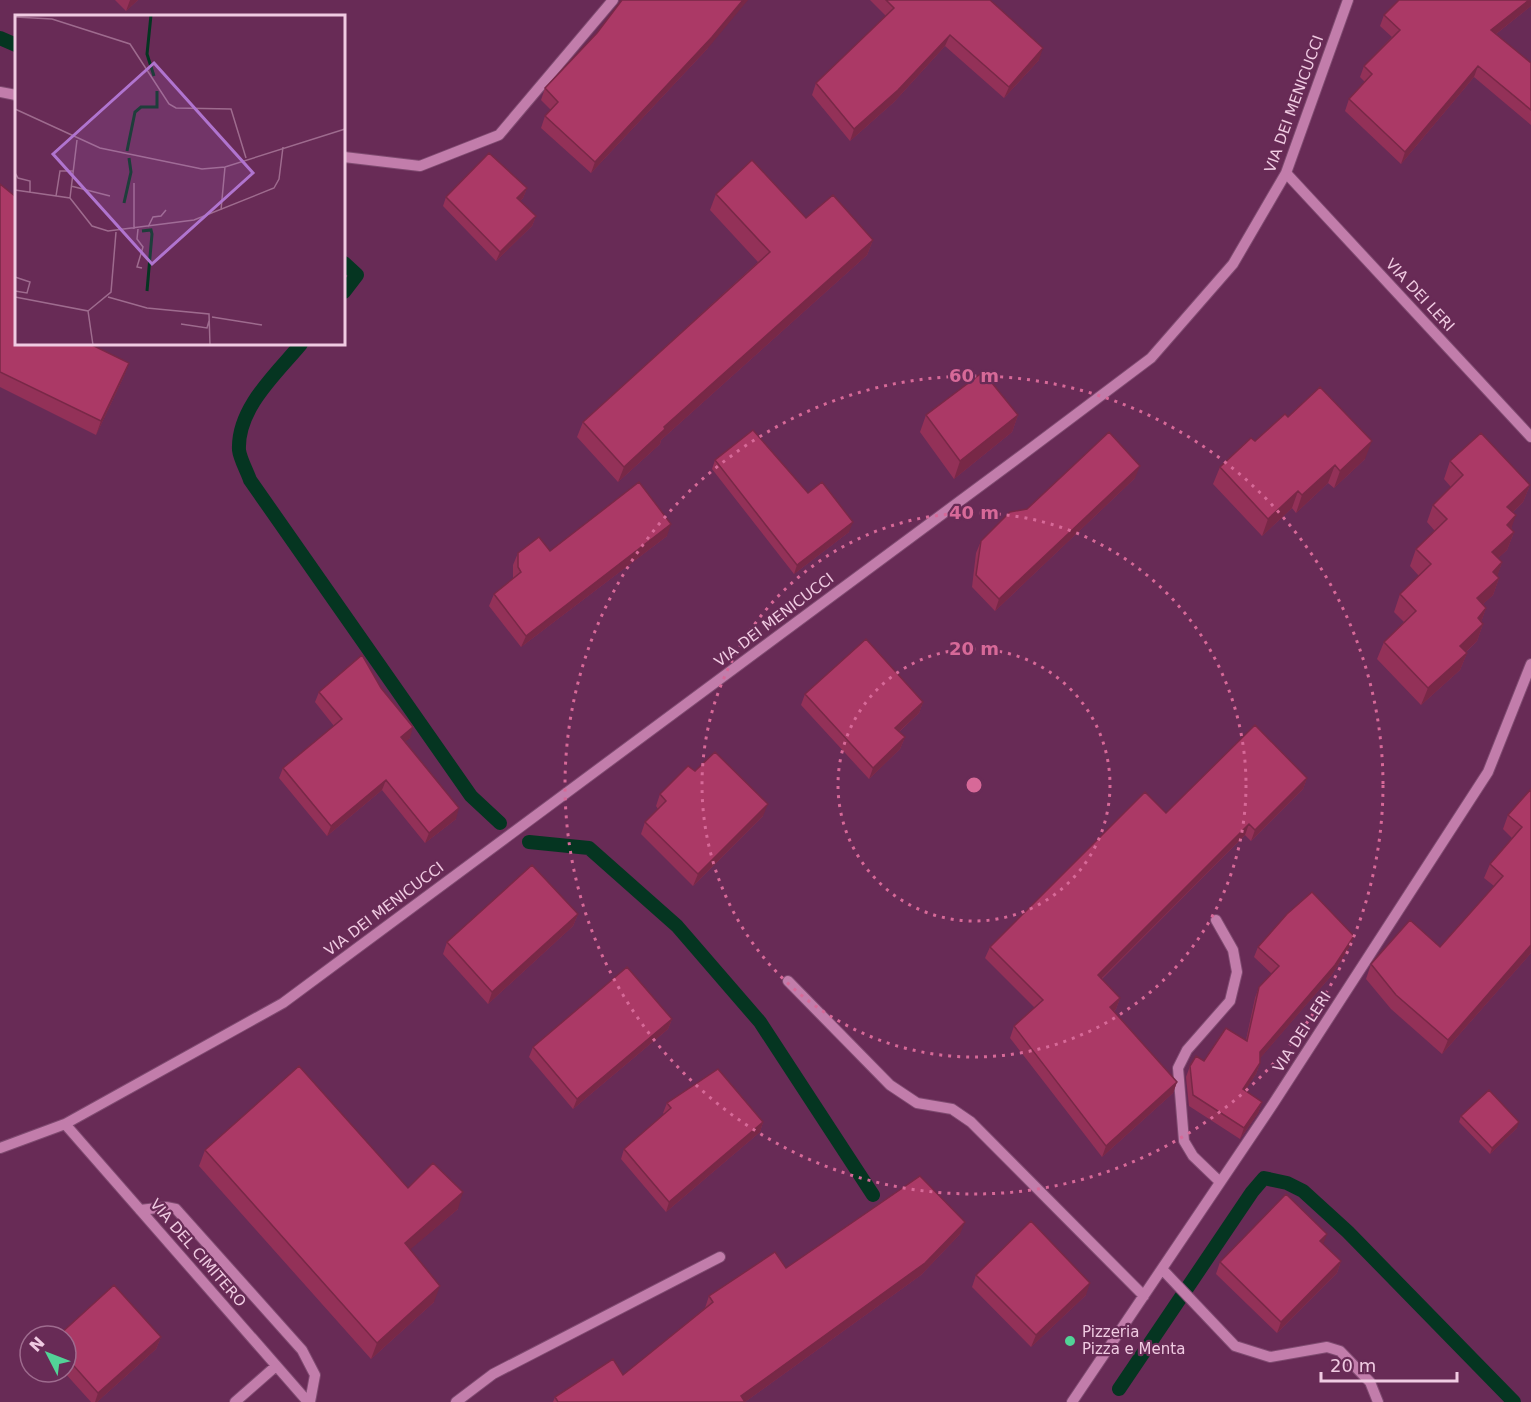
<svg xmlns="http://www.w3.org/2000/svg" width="1531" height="1402" font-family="'DejaVu Sans',sans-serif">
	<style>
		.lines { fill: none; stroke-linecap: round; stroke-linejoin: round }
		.stream { stroke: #053521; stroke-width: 14 }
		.minor-casing { stroke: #7f4a70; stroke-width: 12 }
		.minor { stroke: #c27dab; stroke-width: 10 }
		.wall { fill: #933158 }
		.shaded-wall { fill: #782847 }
		.building { fill: #ab3966; stroke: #782847; stroke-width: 1.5 }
		.ring { fill: none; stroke: #d76998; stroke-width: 3; stroke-dasharray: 3 6 }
		.poi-dot { fill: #52d397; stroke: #682b56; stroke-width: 2 }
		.labels { text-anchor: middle; stroke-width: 4.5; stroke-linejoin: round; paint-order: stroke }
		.street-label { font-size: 15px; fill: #f0cbe2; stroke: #682b56 }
		.poi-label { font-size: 15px; fill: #f0cbe2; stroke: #682b56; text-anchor: start }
		.inset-river { fill: none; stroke: #053521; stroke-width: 3 }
		.inset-road { fill: none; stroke: #9e6b8e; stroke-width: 1.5 }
		.view { fill: #b074cf; fill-opacity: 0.15; stroke: #b074cf; stroke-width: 3 }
		.inset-edge { fill: none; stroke: #f0cbe2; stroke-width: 3 }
		.centre { fill: #d76998; stroke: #682b56; stroke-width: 3 }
		.ring-label { font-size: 18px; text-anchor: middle; font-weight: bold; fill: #d76998; stroke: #682b56; stroke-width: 4.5; stroke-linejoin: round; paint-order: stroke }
	</style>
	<rect width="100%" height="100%" fill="#682b56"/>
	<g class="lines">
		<path class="stream" d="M 0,38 L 16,45
			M 344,263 L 357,275 L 344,292
			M 301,344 C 277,373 237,408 239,450 C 240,459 247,471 250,480 L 471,796 L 500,823
			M 529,842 L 589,848 L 677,926 L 760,1022 L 873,1195
			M 1119,1389 L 1252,1192 L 1264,1178 L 1287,1183 L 1303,1191 L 1348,1232 L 1514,1402"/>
		<defs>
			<path id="minor" d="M 0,92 L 16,95
				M 344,157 L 420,166 L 499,135 L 613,0
				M 1286,173 L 1531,437
				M 1216,920 L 1233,950 L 1237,972 L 1230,1001 L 1187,1050 L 1178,1068 L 1184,1141 L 1193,1156 L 1220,1182
				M 788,981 L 890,1085 L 917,1103 L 952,1109 L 971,1122 L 1144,1296
				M 65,1124 L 308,1402
				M 0,1148 L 65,1124 L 283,1003 L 1022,455 L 1151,358 L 1233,264 L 1286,173 L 1348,0
				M 140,1210 L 166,1207 L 176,1209 L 302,1350 L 315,1375 L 310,1402
				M 1162,1269 L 1235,1346 L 1270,1357 L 1327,1347 L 1340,1351 L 1370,1382 L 1378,1402
				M 235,1402 L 276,1366
				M 456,1402 L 493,1374 L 720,1257
				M 1072,1402 L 1273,1104 L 1488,772 L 1531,664"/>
		</defs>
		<use href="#minor" class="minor-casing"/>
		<use href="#minor" class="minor"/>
	</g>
	<path class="wall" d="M 115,0 L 138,0 L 126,11 Z
		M 870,0 L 990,0 L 1039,60 L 1004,98 L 945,46 L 894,102 L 850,141 L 812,95 L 816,83 L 886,16 Z
		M 1531,0 L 1531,6 L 1496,34 L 1531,63 L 1531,125 L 1474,77 L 1401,164 L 1345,111 L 1349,99 L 1365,82 L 1360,77 L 1364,66 L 1392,37 L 1380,26 L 1384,15 Z
		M 708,48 L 591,173 L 541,128 L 545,116 L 551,110 L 541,100 L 545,88 Z
		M 0,184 L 16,344 L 129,363 L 124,376 L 96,435 L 0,387 Z
		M 527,188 L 523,198 L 520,201 L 536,216 L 532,226 L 496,261 L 443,206 L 446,197 Z
		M 716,194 L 806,218 L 873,240 L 867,255 L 661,440 L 660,444 L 618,482 L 577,437 L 583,422 L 758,262 L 710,210 Z
		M 926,415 L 1018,415 L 1012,432 L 954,479 L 920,432 Z
		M 1288,417 L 1365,459 L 1334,488 L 1328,483 L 1296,513 L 1292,508 L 1262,536 L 1213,484 L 1220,467 Z
		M 715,460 L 808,493 L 849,532 L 794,574 L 712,469 Z
		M 1450,461 L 1530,485 L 1523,502 L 1513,512 L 1511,530 L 1514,532 L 1507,550 L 1498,558 L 1502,562 L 1497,576 L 1499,578 L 1493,595 L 1483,604 L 1486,608 L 1481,622 L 1483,624 L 1477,641 L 1466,652 L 1467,653 L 1460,670 L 1421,705 L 1377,659 L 1384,642 L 1404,622 L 1394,612 L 1400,594 L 1419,576 L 1410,566 L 1416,549 L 1435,531 L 1427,522 L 1433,505 L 1451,487 L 1444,479 Z
		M 1135,478 L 995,611 L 972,587 L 976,553 L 981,541 L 1027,509 Z
		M 667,536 L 521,647 L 489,606 L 494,594 L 513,579 L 513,565 L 518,553 L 550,551 Z
		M 319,692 L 410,738 L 405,741 L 456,819 L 425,843 L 382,790 L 327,836 L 279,778 L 283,768 L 334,726 L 315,702 Z
		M 805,694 L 923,702 L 919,713 L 899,732 L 905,737 L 900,749 L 869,779 L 801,705 Z
		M 695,771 L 763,816 L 693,886 L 641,834 L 645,822 L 658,809 L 656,806 L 660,794 Z
		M 1307,778 L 1303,789 L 1251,841 L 1245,835 L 1102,979 L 1120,998 L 1116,1009 L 1114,1011 L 1177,1082 L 1173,1093 L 1102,1157 L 1010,1038 L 1014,1026 L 1035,1008 L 985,958 L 990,947 L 1166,813 Z
		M 1531,789 L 1531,953 L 1442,1054 L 1391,1009 L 1366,979 L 1371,964 L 1440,947 L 1494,886 L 1484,878 L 1490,864 L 1512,838 L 1503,829 L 1508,815 Z
		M 578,914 L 573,926 L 488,1004 L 443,954 L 447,942 Z
		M 1354,936 L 1350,946 L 1331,976 L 1260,1058 L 1260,1063 L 1256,1074 L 1245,1090 L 1262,1102 L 1258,1113 L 1240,1139 L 1189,1106 L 1186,1077 L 1190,1066 L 1204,1061 L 1246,1040 L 1255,998 L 1259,987 L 1272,974 L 1254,957 L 1258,947 Z
		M 672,1019 L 668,1029 L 573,1109 L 529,1057 L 533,1047 Z
		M 667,1103 L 763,1122 L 760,1132 L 666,1212 L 621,1159 L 624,1149 L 664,1114 L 663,1113 Z
		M 1461,1116 L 1517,1128 L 1490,1154 L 1459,1122 Z
		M 205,1150 L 408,1188 L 458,1209 L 410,1249 L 434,1302 L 371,1359 L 199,1166 Z
		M 960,1234 L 921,1275 L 745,1402 L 553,1402 L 555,1397 L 623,1375 L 705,1308 L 709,1296 L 786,1268 Z
		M 1323,1244 L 1341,1261 L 1337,1273 L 1277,1333 L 1216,1274 L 1220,1262 Z
		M 976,1275 L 1086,1295 L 1031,1347 L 972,1287 Z
		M 66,1336 L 161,1337 L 156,1349 L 97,1402 L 91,1402 L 64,1372 L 66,1372 Z"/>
	<path class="shaded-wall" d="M 130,0 L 138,0 L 126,11 Z
		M 743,0 L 748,0 L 708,48 L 591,173 L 595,162 Z
		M 1529,0 L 1531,0 L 1531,6 L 1487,41 L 1491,30 Z
		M 950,35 L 945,46 L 894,102 L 850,141 L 854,129 Z
		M 1043,48 L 1039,60 L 1004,98 L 1009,87 Z
		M 1478,66 L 1474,77 L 1401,164 L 1405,152 Z
		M 527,188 L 523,198 L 514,208 L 517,198 Z
		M 536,216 L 532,226 L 496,261 L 500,252 Z
		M 873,240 L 867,255 L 661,440 L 660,444 L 618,482 L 624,467 L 664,427 Z
		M 129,363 L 124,376 L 96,435 L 101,421 Z
		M 1018,415 L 1012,432 L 954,479 L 960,461 Z
		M 1372,441 L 1365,459 L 1334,488 L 1340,471 Z
		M 1335,465 L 1328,483 L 1296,513 L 1302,495 Z
		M 1140,466 L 1135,478 L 995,611 L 999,599 Z
		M 1530,485 L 1523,502 L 1501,524 L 1507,507 Z
		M 1298,491 L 1292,508 L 1262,536 L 1268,519 Z
		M 1516,515 L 1510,532 L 1507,525 Z
		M 853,522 L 849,532 L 794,574 L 797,565 Z
		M 671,524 L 667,536 L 521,647 L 526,636 Z
		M 1514,532 L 1507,550 L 1486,569 L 1492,552 Z
		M 1502,562 L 1496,580 L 1493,572 Z
		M 1499,578 L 1493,595 L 1471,615 L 1477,598 Z
		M 1486,608 L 1480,625 L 1478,618 Z
		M 1483,624 L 1477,641 L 1454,663 L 1460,646 Z
		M 1467,653 L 1460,670 L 1421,705 L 1428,688 Z
		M 923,702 L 919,713 L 891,739 L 895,728 Z
		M 413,727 L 410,738 L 397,748 L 401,737 Z
		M 905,737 L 900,749 L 869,779 L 873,768 Z
		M 1307,778 L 1303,789 L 1251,841 L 1255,830 Z
		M 386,780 L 382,790 L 327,836 L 331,826 Z
		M 768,804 L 763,816 L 693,886 L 698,874 Z
		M 459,808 L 456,819 L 425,843 L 429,833 Z
		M 1249,824 L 1245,835 L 1094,986 L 1098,975 Z
		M 578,914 L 573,926 L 488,1004 L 492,992 Z
		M 1354,936 L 1350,946 L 1331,976 L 1256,1063 L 1260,1052 Z
		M 1531,945 L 1531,953 L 1442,1054 L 1448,1040 Z
		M 1120,998 L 1116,1009 L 1106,1018 L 1110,1007 Z
		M 672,1019 L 668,1029 L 573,1109 L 577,1099 Z
		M 1260,1063 L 1256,1074 L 1239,1100 L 1243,1089 Z
		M 1177,1082 L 1173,1093 L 1102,1157 L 1106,1146 Z
		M 1262,1102 L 1258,1113 L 1240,1139 L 1244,1128 Z
		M 763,1122 L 760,1132 L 666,1212 L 669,1202 Z
		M 1519,1122 L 1517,1128 L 1490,1154 L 1492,1148 Z
		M 463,1192 L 458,1209 L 399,1259 L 405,1243 Z
		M 965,1222 L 960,1234 L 921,1275 L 745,1402 L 741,1396 Z
		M 1327,1234 L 1323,1245 L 1320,1241 Z
		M 1341,1261 L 1337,1273 L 1277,1333 L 1281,1322 Z
		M 1090,1283 L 1086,1295 L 1031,1347 L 1036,1335 Z
		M 440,1286 L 434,1302 L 371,1359 L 377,1343 Z
		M 161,1337 L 156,1349 L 97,1402 L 95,1402 L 98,1393 Z"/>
	<path class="building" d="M 622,0 L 743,0 L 712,37 L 595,162 L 545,116 L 558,102 L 545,88 L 597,33 Z
		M 886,0 L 990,0 L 1043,48 L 1009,87 L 950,35 L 898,90 L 854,129 L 816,83 L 894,8 Z
		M 1399,0 L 1529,0 L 1491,30 L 1531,63 L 1531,110 L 1478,66 L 1405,152 L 1349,99 L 1372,74 L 1364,66 L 1400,30 L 1384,15 Z
		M 489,153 L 527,188 L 517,198 L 536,216 L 500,252 L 446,197 Z
		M 752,160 L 806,218 L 833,195 L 873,240 L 664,427 L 665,429 L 624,467 L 583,422 L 770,252 L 716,194 Z
		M 0,184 L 16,197 L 16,344 L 90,344 L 129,363 L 101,421 L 0,372 Z
		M 983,372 L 1018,415 L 960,461 L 926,415 Z
		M 1320,387 L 1372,441 L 1340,471 L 1335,465 L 1302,495 L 1298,491 L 1268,519 L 1220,467 L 1251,438 L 1255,441 L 1285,414 L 1288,417 Z
		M 753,430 L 808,493 L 822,482 L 853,522 L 797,565 L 715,460 Z
		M 1109,432 L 1140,466 L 999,599 L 976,575 L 981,541 L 1010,512 L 1027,509 Z
		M 1481,433 L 1530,485 L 1507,507 L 1516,515 L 1507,525 L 1514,532 L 1492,552 L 1502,562 L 1493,572 L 1499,578 L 1477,598 L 1486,608 L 1478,618 L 1483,624 L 1460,646 L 1467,653 L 1428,688 L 1384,642 L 1416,611 L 1400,594 L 1431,564 L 1416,549 L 1447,519 L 1433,505 L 1463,475 L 1450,461 Z
		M 639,482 L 671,524 L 526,636 L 494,594 L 521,572 L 518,567 L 518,553 L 539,537 L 550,551 Z
		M 866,639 L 923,702 L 895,728 L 905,737 L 873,768 L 805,694 Z
		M 362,655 L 381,688 L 413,727 L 401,737 L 459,808 L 429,833 L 386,780 L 331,826 L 283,768 L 342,719 L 319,692 Z
		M 1255,725 L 1307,778 L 1255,830 L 1249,824 L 1098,975 L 1120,998 L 1110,1007 L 1177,1082 L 1106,1146 L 1014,1026 L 1043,1000 L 990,947 L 1145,792 L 1166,813 Z
		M 715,752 L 768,804 L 698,874 L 645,822 L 666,801 L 660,794 L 688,766 L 695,771 Z
		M 1531,789 L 1531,945 L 1448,1040 L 1396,995 L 1371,964 L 1410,920 L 1440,947 L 1503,876 L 1490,864 L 1522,827 L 1508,815 Z
		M 532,865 L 578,914 L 492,992 L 447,942 Z
		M 1312,892 L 1354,936 L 1335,965 L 1260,1052 L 1260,1063 L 1243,1089 L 1262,1102 L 1244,1128 L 1193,1095 L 1190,1066 L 1196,1056 L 1204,1061 L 1226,1028 L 1247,1041 L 1259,987 L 1279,966 L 1258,947 L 1287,914 Z
		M 627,967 L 672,1019 L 577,1099 L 533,1047 Z
		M 299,1066 L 408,1188 L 433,1163 L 463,1192 L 405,1243 L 440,1286 L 377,1343 L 205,1150 Z
		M 718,1069 L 763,1122 L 669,1202 L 624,1149 L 671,1108 L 667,1103 Z
		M 1489,1090 L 1519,1122 L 1492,1148 L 1461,1116 Z
		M 920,1176 L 965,1222 L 925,1263 L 741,1396 L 745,1402 L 558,1402 L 555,1397 L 613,1359 L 623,1375 L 713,1302 L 709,1296 L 775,1252 L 786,1268 Z
		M 1286,1194 L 1327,1234 L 1320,1241 L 1341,1261 L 1281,1322 L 1220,1262 Z
		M 1031,1221 L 1090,1283 L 1036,1335 L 976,1275 Z
		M 114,1285 L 161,1337 L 98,1393 L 66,1357 L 66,1336 L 58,1336 Z"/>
	<g class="ring">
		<circle cx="974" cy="785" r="136"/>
		<circle cx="974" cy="785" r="272"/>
		<circle cx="974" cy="785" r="409"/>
	</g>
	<circle class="poi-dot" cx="1070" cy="1341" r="6"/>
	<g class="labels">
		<g class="street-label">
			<text transform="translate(1294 104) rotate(-70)" y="5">VIA DEI MENICUCCI</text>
			<text transform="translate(1420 295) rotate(47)" y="5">VIA DEI LERI</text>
			<text transform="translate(774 620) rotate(-37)" y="5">VIA DEI MENICUCCI</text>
			<text transform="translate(384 909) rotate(-37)" y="5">VIA DEI MENICUCCI</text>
			<text transform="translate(1302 1032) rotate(-57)" y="5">VIA DEI LERI</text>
			<text transform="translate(198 1253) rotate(49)" y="5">VIA DEL CIMITERO</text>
		</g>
		<g class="poi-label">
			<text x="1082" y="1337">Pizzeria<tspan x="1082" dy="17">Pizza e Menta</tspan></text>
		</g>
	</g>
	<g transform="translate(15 15)">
		<rect width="330" height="330" fill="#682b56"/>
		<path class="inset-river" d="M 136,0 L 132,39 L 139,61M 112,136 L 120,97 L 126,92 L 142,92 L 142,76M 109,188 L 116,157 L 114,143M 127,216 L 136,215 L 137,219 L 132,276"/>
		<path class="inset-road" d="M 0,2 L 37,4 L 115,29 L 154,89 L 161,93 L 216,94 L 231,143M 0,94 L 85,133 L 187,154 L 210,152 L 330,114M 0,158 L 3,163 L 15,166 L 15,177M 119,168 L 119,214M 56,171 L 95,181M 0,175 L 55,183 L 77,211 L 93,216 L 179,205 L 259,173 L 264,164 L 268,132M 41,181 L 45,156 L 58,156M 55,183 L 62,125M 206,195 L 210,152M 133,212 L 138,202 L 146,201 L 151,195M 123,214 L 122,224 L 128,232 L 122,252 L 127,253M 0,262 L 15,267 L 12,278 L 0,276M 0,282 L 73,296 L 78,330M 93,282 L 132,293 L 194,299 L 195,330M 73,296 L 96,277 L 101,217M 197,302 L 247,310M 166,309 L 192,313 L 194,306"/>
		<path class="view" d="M 139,48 L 238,158 L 137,249 L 38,139 Z"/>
		<rect width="330" height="330" class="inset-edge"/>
	</g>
	<circle cx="974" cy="785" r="9" class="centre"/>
	<g class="ring-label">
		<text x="974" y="382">60 m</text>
		<text x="974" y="519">40 m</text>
		<text x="974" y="655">20 m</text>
	</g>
	<g transform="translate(48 1354) rotate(312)"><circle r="28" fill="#682b56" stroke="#9e6b8e" stroke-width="1.5"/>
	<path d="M0-4.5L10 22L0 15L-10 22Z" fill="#52d397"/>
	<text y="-9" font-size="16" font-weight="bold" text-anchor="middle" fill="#f0cbe2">N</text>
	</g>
	<path d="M1321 1372v9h136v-9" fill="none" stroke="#f0cbe2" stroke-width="3"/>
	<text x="1330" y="1372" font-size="18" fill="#f0cbe2" stroke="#682b56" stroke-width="4.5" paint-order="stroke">20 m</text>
</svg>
